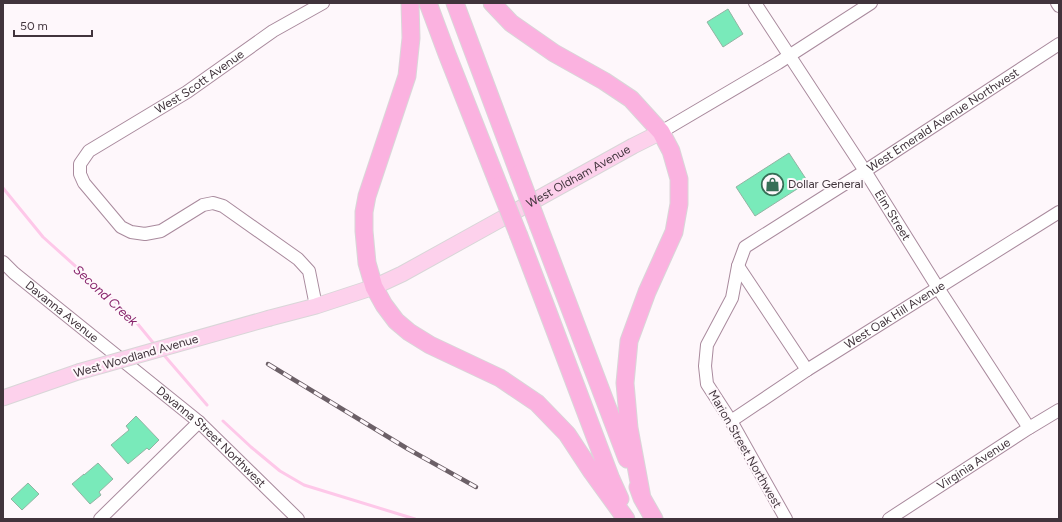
<svg xmlns="http://www.w3.org/2000/svg" width="1062" height="522" font-family="Figtree,sans-serif">
	<style>
		.lines { fill: none; stroke-linecap: round; stroke-linejoin: round }
		.stream { stroke: #fec8e9; stroke-width: 3 }
		.building { fill: #79eaba; stroke: #92b4a3 }
		.minor-casing { stroke: #a98a9d; stroke-width: 14 }
		.major-casing { stroke: #d9d6d8; stroke-width: 17 }
		.highway-casing { stroke: #d9d6d8; stroke-width: 19 }
		.minor { stroke: #fff; stroke-width: 12 }
		.major { stroke: #fdd1ec; stroke-width: 15 }
		.highway { stroke: #fbb2e0; stroke-width: 17 }
		.rail-casing { stroke: #6c6067; stroke-width: 4.5 }
		.rail { stroke: #fef7fb; stroke-width: 3; stroke-dasharray: 9; stroke-linecap: butt }
		.major-bridge-casing { stroke: #d9d6d8; stroke-width: 17; stroke-linecap: butt }
		.highway-bridge-casing { stroke: #d9d6d8; stroke-width: 19; stroke-linecap: butt }
		.major-bridge { stroke: #fdd1ec; stroke-width: 15 }
		.highway-bridge { stroke: #fbb2e0; stroke-width: 17 }
		.labels { text-anchor: middle; stroke-width: 4; stroke-linejoin: round; paint-order: stroke }
		.street-label { font-size: 12px; fill: #41343c; stroke: #fef7fb }
		.poi-label { font-size: 12px; fill: #41343c; stroke: #fef7fb; text-anchor: start }
		.water-label { font-size: 13px; font-style: italic; fill: #88256c; stroke: #fef7fb }
	</style>
	<rect width="100%" height="100%" fill="#fef7fb"/>
	<g class="lines">
		<path class="stream" d="M 3,188 L 43,237 L 132,317 L 155,345
			M 163,354 L 207,405
			M 223,421 L 251,447 L 280,471 L 304,485 L 415,519"/>
	</g>
	<path class="building" d="M 728,9 L 743,34 L 723,47 L 707,22 Z
		M 789,153 L 808,182 L 755,216 L 736,187 Z
		M 136,416 L 159,440 L 149,450 L 147,448 L 128,464 L 111,445 L 129,430 L 126,426 Z
		M 98,463 L 113,479 L 99,492 L 101,495 L 90,504 L 72,484 L 84,474 L 84,475 Z
		M 28,483 L 39,494 L 22,510 L 11,499 Z"/>
	<g class="lines">
		<defs>
			<g id="minor">
				<path id="s1" d="M 755,3 L 865,171 L 938,288 L 1029,428"/>
				<path d="M 1057,3 L 1059,6"/>
				<path d="M 661,132 L 778,63 L 871,3"/>
				<path id="s2" d="M 3,262 L 14,273 L 199,422 L 298,519"/>
				<path d="M 738,266 L 807,370"/>
				<path id="s3" d="M 316,306 L 309,271 L 298,259 L 223,206 L 213,203 L 203,205 L 161,231 L 145,234 L 131,232 L 121,227 L 84,183 L 80,174 L 80,164 L 89,151 L 187,92 L 273,31 L 323,3"/>
				<path id="s4" d="M 731,421 L 807,370 L 1059,212"/>
				<path d="M 100,519 L 199,422"/>
				<path id="s5" d="M 786,519 L 731,421 L 707,384 L 705,366 L 707,345 L 732,298 L 738,266 L 745,247 L 865,171 L 1059,44"/>
				<path id="s6" d="M 889,519 L 1029,428 L 1059,410"/>
			</g>
			<g id="major">
				<path id="s7" d="M 270,318 L 316,306 L 374,287 L 402,274 L 633,146 L 661,132"/>
				<path d="M 3,398 L 78,372"/>
			</g>
			<path id="highway" d="M 410,3 L 411,38 L 407,76 L 367,196 L 364,212 L 364,231 L 367,263 L 374,287 L 384,305 L 396,321 L 409,332 L 430,345 L 500,378 L 537,403 L 567,434 L 592,472 L 626,519
				M 428,3 L 447,54 L 499,186
				M 455,3 L 519,174
				M 492,3 L 511,23 L 554,53 L 604,81 L 631,99 L 661,132 L 671,151 L 679,179 L 679,204 L 674,232 L 647,292 L 629,341 L 625,383 L 629,428 L 642,498
				M 539,227 L 627,459
				M 519,236 L 543,299 L 611,479 L 620,499
				M 638,487 L 642,498 L 654,519"/>
		</defs>
		<use href="#minor" class="minor-casing"/>
		<use href="#major" class="major-casing"/>
		<use href="#highway" class="highway-casing"/>
		<use href="#minor" class="minor"/>
		<use href="#major" class="major"/>
		<use href="#highway" class="highway"/>
		<defs>
			<path id="rail" d="M 268,364 L 408,449 L 476,487"/>
		</defs>
		<use href="#rail" class="rail-casing"/>
		<use href="#rail" class="rail"/>
		<defs>
			<path id="major-bridge" d="M 78,372 L 270,318"/>
			<path id="highway-bridge" d="M 519,174 L 539,227
				M 499,186 L 519,236"/>
		</defs>
		<use href="#major-bridge" class="major-bridge-casing"/>
		<use href="#highway-bridge" class="highway-bridge-casing"/>
		<use href="#major-bridge" class="major-bridge"/>
		<use href="#highway-bridge" class="highway-bridge"/>
	</g>
	<defs>
		<symbol id="shop-ring" viewBox="-11 -11 22 22"><circle r="9.5" fill="#fef7fb" stroke="#366e56" stroke-width="1.5"/><path d="M-5-2.5h2.3a2.7 3.5 0 0 1 5.4 0H5L5.5 6h-11ZM-1.5-2.5h3a1.5 2.3 0 0 0-3 0Z" fill="#366e56"/></symbol>
	</defs>
	<g fill-rule="evenodd">
		<use href="#shop-ring" x="760" y="172" width="25" height="25"/>
	</g>
	<g class="labels">
		<g class="street-label">
			<text dy="4" stroke="none"><textPath href="#s3" startOffset="479">West Scott Avenue</textPath></text>
			<text dy="4" stroke="none"><textPath href="#s5" startOffset="537">West Emerald Avenue Northwest</textPath></text>
			<text dy="4" stroke="none"><textPath href="#s7" startOffset="341">West Oldham Avenue</textPath></text>
			<text dy="4" stroke="none"><textPath href="#s1" startOffset="253">Elm Street</textPath></text>
			<text dy="4" stroke="none"><textPath href="#s2" startOffset="77">Davanna Avenue</textPath></text>
			<text dy="4" stroke="none"><textPath href="#s4" startOffset="195">West Oak Hill Avenue</textPath></text>
			<text transform="translate(136 356) rotate(-16)" y="4">West Woodland Avenue</text>
			<text dy="4" stroke="none"><textPath href="#s2" startOffset="272">Davanna Street Northwest</textPath></text>
			<text transform="translate(745 449) rotate(60)" y="4">Marion Street Northwest</text>
			<text dy="4" stroke="none"><textPath href="#s6" startOffset="101">Virginia Avenue</textPath></text>
		</g>
		<g class="poi-label">
			<text x="788" y="188">Dollar General</text>
		</g>
		<g class="water-label">
			<text transform="translate(106 295) rotate(43)" y="5">Second Creek</text>
		</g>
	</g>
	<rect width="1062" height="522" fill="none" stroke="#41343c" stroke-width="8"/>
	<path d="M14 30v6h78v-6" fill="none" stroke="#41343c" stroke-width="2"/>
	<text x="20" y="30" font-size="12" fill="#41343c" stroke="#fef7fb" stroke-width="3" paint-order="stroke">50 m</text>
</svg>
